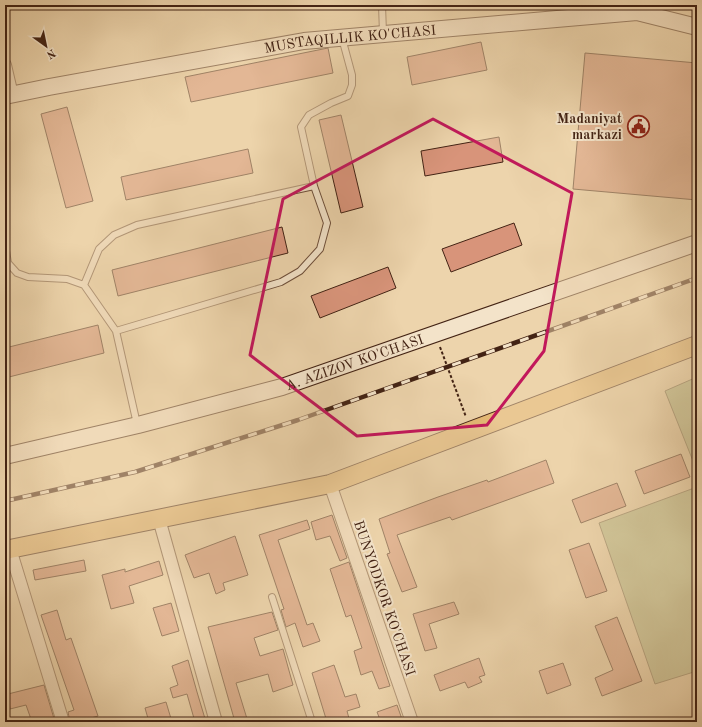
<svg xmlns="http://www.w3.org/2000/svg" width="702" height="727" font-family="'Old Standard TT',serif">
	<style>
		.green { fill: #b6bd8b; stroke: #7c7050 }
		.building { fill: #d8947a; stroke: #432314 }
		.lines { fill: none; stroke-linecap: round; stroke-linejoin: round }
		.lane-casing { stroke: #6e4f3a; stroke-width: 8 }
		.street-casing { stroke: #6e4f3a; stroke-width: 14 }
		.secondary-casing { stroke: #432314; stroke-width: 18 }
		.primary-casing { stroke: #432314; stroke-width: 20 }
		.path { stroke: #432314; stroke-width: 2; stroke-dasharray: 3 2; stroke-linecap: butt }
		.lane { stroke: #f3e3c9; stroke-width: 6 }
		.street { stroke: #f3e3c9; stroke-width: 12 }
		.secondary { stroke: #f3e3c9; stroke-width: 16 }
		.primary { stroke: #e6ba76; stroke-width: 18 }
		.rail-casing { stroke: #432314; stroke-width: 4.5 }
		.rail { stroke: #f3e3c9; stroke-width: 3; stroke-dasharray: 9; stroke-linecap: butt }
		.marked { fill: none; stroke: #c2185b; stroke-width: 3; stroke-linejoin: round }
		.labels { text-anchor: middle; stroke-width: 4; stroke-linejoin: round; paint-order: stroke }
		.street-label { font-size: 14px; fill: #432314; stroke: #f3e3c9 }
		.poi-label { font-size: 14px; font-weight: bold; fill: #432314; stroke: #f3e3c9; text-anchor: end }
	</style>
	<rect width="100%" height="100%" fill="#edd4ac"/>
	<filter id="stains"><feTurbulence type="fractalNoise" baseFrequency=".005" numOctaves="4"/><feColorMatrix values="0 0 0 0 .2 0 0 0 0 .09 0 0 0 0 .02 0 0 0 .5 -.17"/></filter>
	<radialGradient id="worn" r=".72"><stop offset=".6" stop-color="#630" stop-opacity="0"/><stop offset="1" stop-color="#630" stop-opacity=".3"/></radialGradient>
	<path class="green" d="M 697,377 L 697,471 L 665,391 Z
		M 697,487 L 697,671 L 655,684 L 599,523 Z"/>
	<path class="building" d="M 481,42 L 487,70 L 412,85 L 407,57 Z
		M 328,48 L 333,73 L 191,102 L 185,77 Z
		M 585,53 L 697,63 L 697,200 L 573,189 Z
		M 67,107 L 93,201 L 66,208 L 41,114 Z
		M 341,115 L 363,207 L 341,213 L 319,120 Z
		M 499,137 L 503,162 L 425,176 L 421,151 Z
		M 248,149 L 253,173 L 126,200 L 121,177 Z
		M 514,223 L 522,245 L 451,272 L 442,249 Z
		M 282,227 L 288,253 L 118,296 L 112,270 Z
		M 388,267 L 396,288 L 320,318 L 311,296 Z
		M 98,325 L 104,353 L 5,378 L 5,348 Z
		M 681,454 L 690,477 L 644,494 L 635,471 Z
		M 546,460 L 554,483 L 452,520 L 450,517 L 397,535 L 417,587 L 402,592 L 387,554 L 390,553 L 379,519 L 438,497 L 487,480 L 488,482 Z
		M 617,483 L 626,506 L 581,523 L 572,500 Z
		M 332,515 L 347,558 L 340,561 L 330,536 L 316,540 L 311,522 Z
		M 307,520 L 310,529 L 278,540 L 307,625 L 313,623 L 320,641 L 303,647 L 295,623 L 286,627 L 281,610 L 284,609 L 259,535 Z
		M 235,536 L 248,575 L 223,583 L 225,590 L 216,594 L 209,573 L 194,578 L 185,555 Z
		M 589,543 L 607,591 L 586,598 L 569,550 Z
		M 84,560 L 86,571 L 35,580 L 33,570 Z
		M 159,561 L 163,575 L 129,586 L 134,603 L 111,609 L 102,575 L 125,569 L 125,572 Z
		M 349,562 L 390,686 L 379,689 L 372,671 L 361,675 L 354,651 L 362,648 L 351,615 L 346,617 L 330,569 Z
		M 454,602 L 459,614 L 429,624 L 437,648 L 425,651 L 413,614 Z
		M 171,603 L 179,631 L 162,636 L 153,608 Z
		M 57,610 L 66,640 L 71,638 L 98,716 L 77,722 L 70,722 L 68,712 L 74,710 L 41,615 Z
		M 272,612 L 278,630 L 254,638 L 260,656 L 283,649 L 293,685 L 273,692 L 268,674 L 236,683 L 248,722 L 235,722 L 208,627 Z
		M 617,617 L 642,681 L 602,696 L 595,678 L 613,670 L 595,626 Z
		M 479,658 L 485,675 L 479,677 L 482,682 L 468,688 L 465,682 L 440,691 L 434,675 Z
		M 188,660 L 197,692 L 206,722 L 195,722 L 187,694 L 173,698 L 170,688 L 178,685 L 172,666 Z
		M 563,663 L 571,685 L 547,694 L 539,671 Z
		M 334,665 L 345,697 L 356,694 L 360,707 L 347,711 L 350,722 L 327,722 L 312,673 Z
		M 44,685 L 55,722 L 32,722 L 26,705 L 10,709 L 8,694 Z
		M 166,702 L 172,722 L 149,722 L 145,708 Z
		M 397,705 L 403,722 L 381,722 L 377,712 Z"/>
	<g class="lines">
		<defs>
			<path id="lane" d="M 382,5 L 383,33
				M 5,245 L 8,263 L 17,273 L 28,277 L 67,279 L 84,285 L 116,331 L 137,424
				M 84,285 L 99,249 L 114,235 L 137,225 L 314,186
				M 116,331 L 281,282 L 300,271 L 320,249 L 327,223 L 314,186 L 301,127 L 309,115 L 331,103 L 348,96 L 352,85 L 352,75 L 342,38
				M 272,597 L 312,722"/>
			<path id="street" d="M 5,65 L 12,95
				M 330,484 L 412,722
				M 159,519 L 216,722
				M 10,549 L 63,722"/>
			<g id="secondary">
				<path id="s1" d="M 5,96 L 49,87 L 304,41 L 637,12 L 697,27"/>
				<path id="s2" d="M 5,456 L 138,425 L 282,387 L 697,243"/>
			</g>
			<path id="primary" d="M 5,550 L 330,484 L 697,345"/>
		</defs>
		<use href="#lane" class="lane-casing"/>
		<use href="#street" class="street-casing"/>
		<use href="#secondary" class="secondary-casing"/>
		<use href="#primary" class="primary-casing"/>
		<path class="path" d="M 440,347 L 466,417"/>
		<use href="#lane" class="lane"/>
		<use href="#street" class="street"/>
		<use href="#secondary" class="secondary"/>
		<use href="#primary" class="primary"/>
		<defs>
			<path id="rail" d="M 5,501 L 135,472 L 298,420 L 697,278"/>
		</defs>
		<use href="#rail" class="rail-casing"/>
		<use href="#rail" class="rail"/>
	</g>
	<path d="M0 0H702V727H0ZM 433,119 L 572,193 L 544,351 L 487,425 L 357,436 L 250,355 L 283,199 Z" fill="#edd4ac" fill-opacity=".55" fill-rule="evenodd"/>
	<path class="marked" d="M 433,119 L 572,193 L 544,351 L 487,425 L 357,436 L 250,355 L 283,199 Z"/>
	<defs>
		<symbol id="civic-ring" viewBox="-11 -11 22 22"><circle r="9.5" fill="#f3e3c9" stroke="#8f2418" stroke-width="1.5"/><path d="M-.6-6.5H3V-4.5H.6V-3L4-1V1h2V6H-6V1h2V-1L-.6-3ZM-1.2 2.5V6h2.4V2.5Z" fill="#8f2418"/></symbol>
	</defs>
	<g fill-rule="evenodd">
		<use href="#civic-ring" x="626" y="114" width="25" height="25"/>
	</g>
	<g class="labels">
		<g class="street-label">
			<text dy="5" stroke="none"><textPath href="#s1" startOffset="350">MUSTAQILLIK KO'CHASI</textPath></text>
			<text dy="5" stroke="none"><textPath href="#s2" startOffset="362">A. AZIZOV KO'CHASI</textPath></text>
			<text transform="translate(385 598) rotate(71)" y="5">BUNYODKOR KO'CHASI</text>
		</g>
		<g class="poi-label">
			<text x="622" y="123">Madaniyat<tspan x="622" dy="16">markazi</tspan></text>
		</g>
	</g>
	<rect width="702" height="727" fill="none" stroke="#edd4ac" stroke-width="20"/>
	<rect x="6" y="6" width="690" height="715" fill="none" stroke="#432314" stroke-width="2"/>
	<rect x="10" y="10" width="682" height="707" fill="none" stroke="#432314"/>
	<g transform="translate(46 46) rotate(147)" stroke="#f3e3c9" stroke-width="3" paint-order="stroke">
	<path d="M0-3L7 15L0 10L-7 15Z" fill="#432314"/>
	<text y="-6" font-size="11" font-weight="bold" text-anchor="middle" fill="#432314">N</text>
	</g>
	<rect width="100%" height="100%" filter="url(#stains)"/>
	<rect width="100%" height="100%" fill="url(#worn)"/>
</svg>
